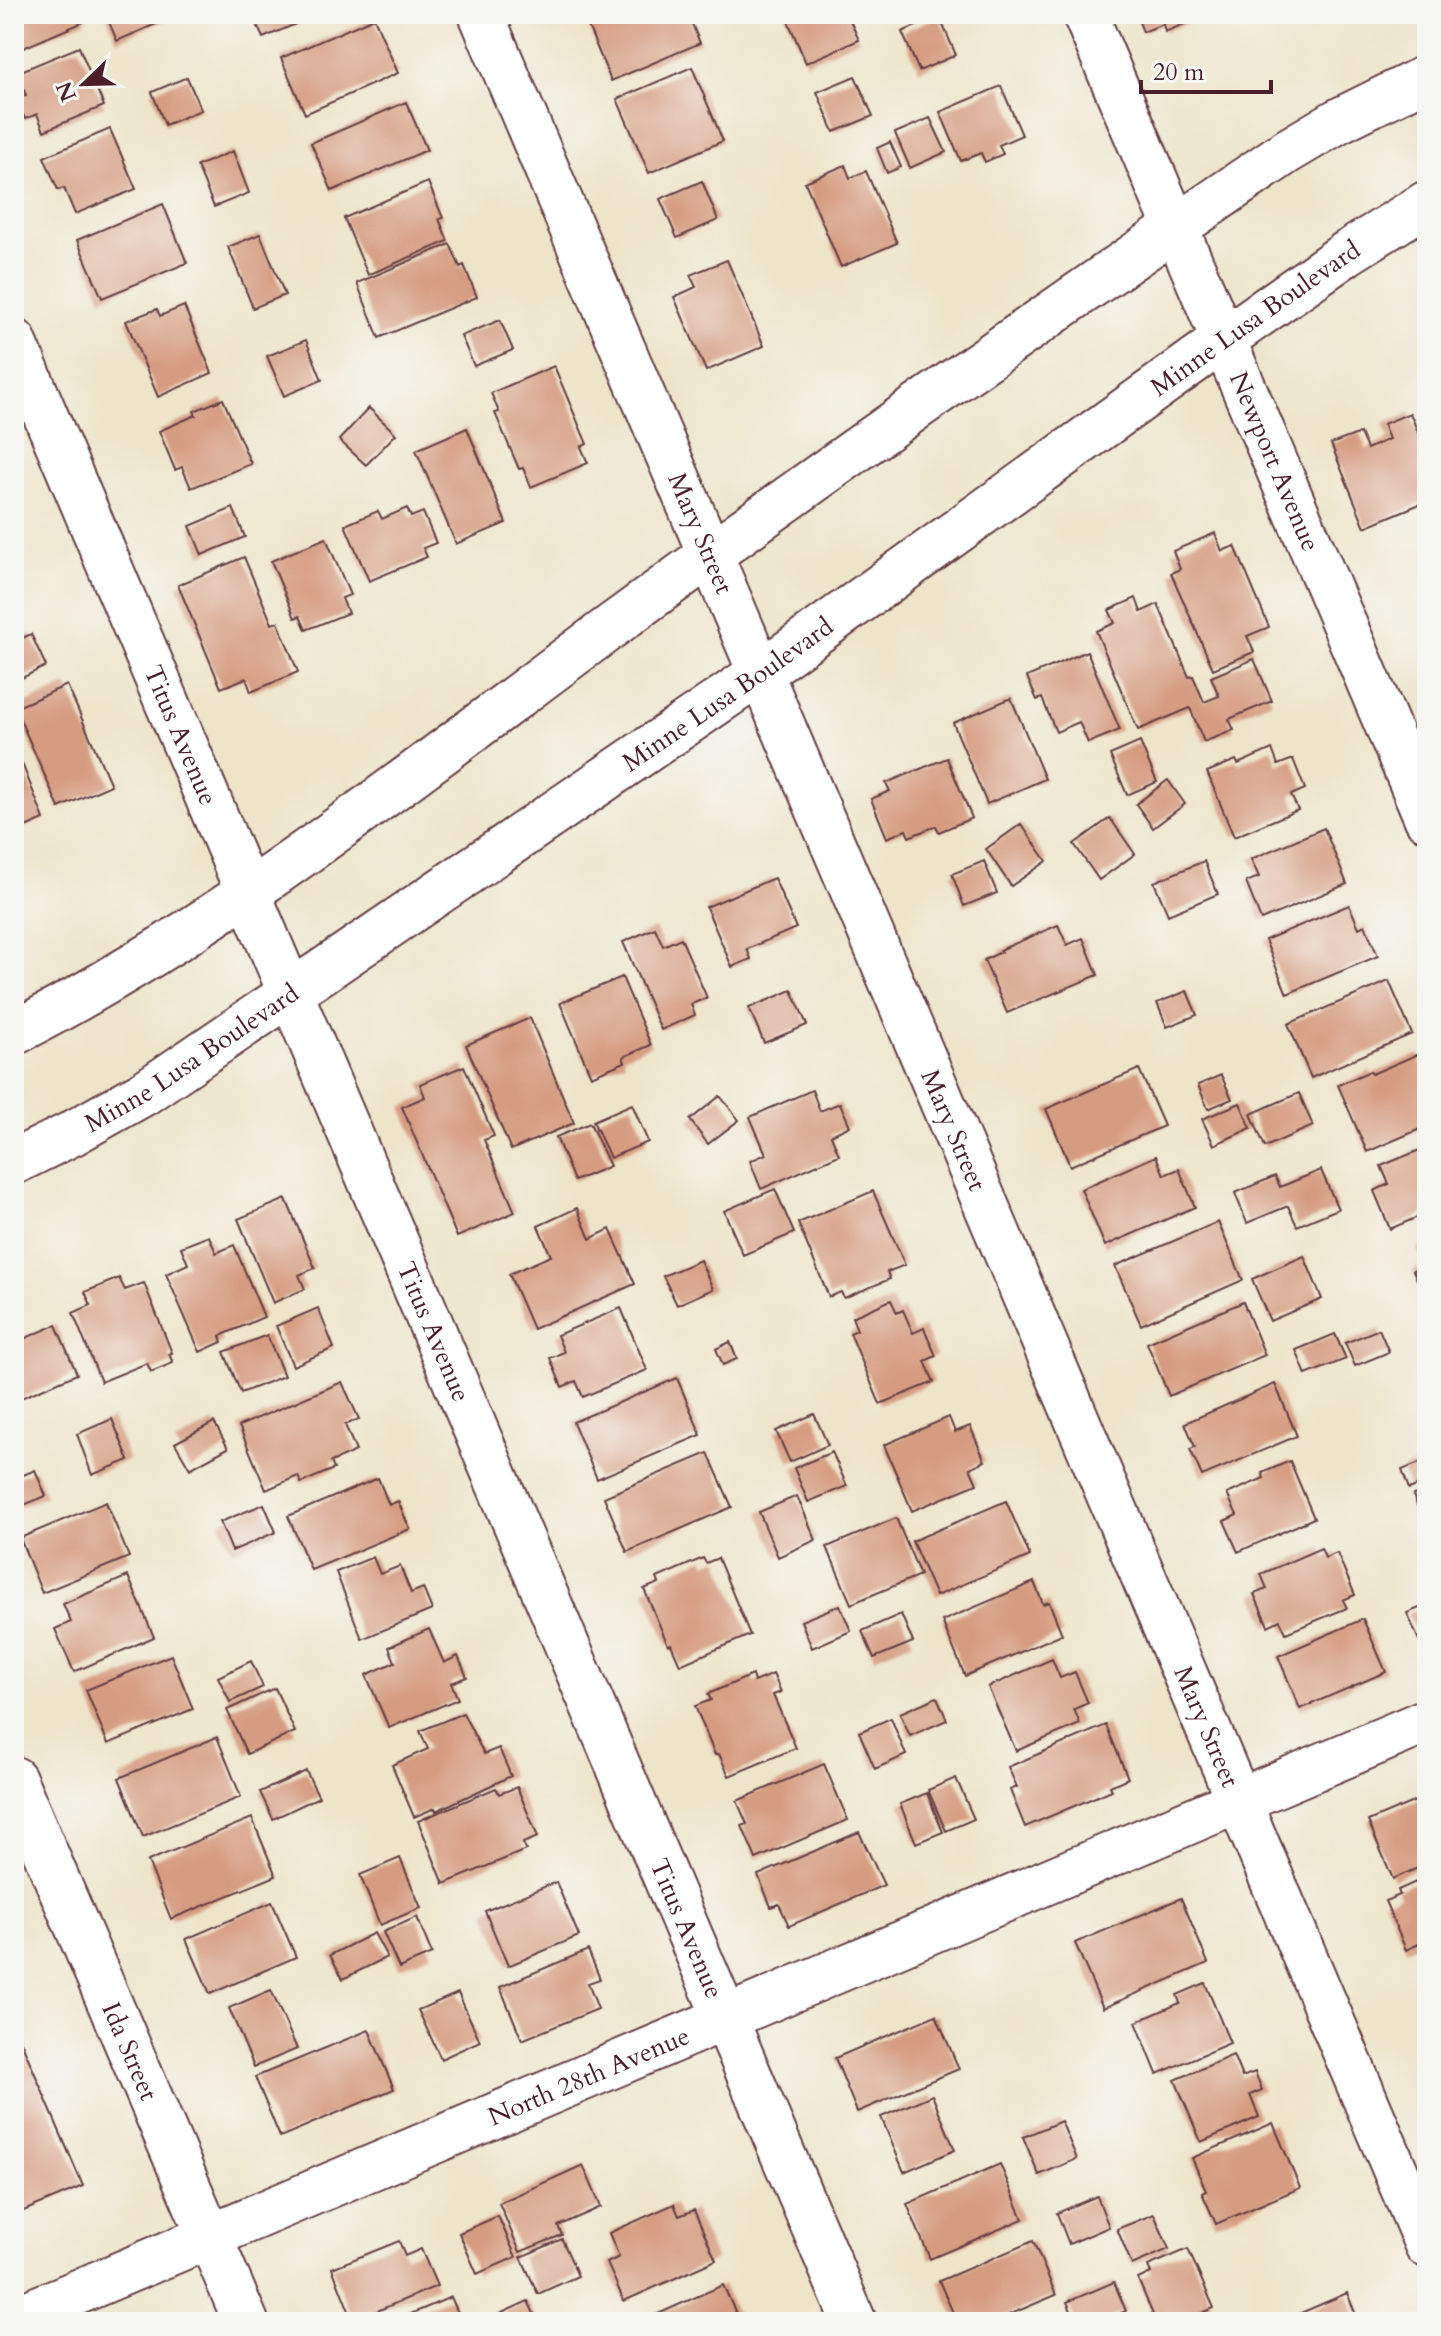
<svg xmlns="http://www.w3.org/2000/svg" width="1441" height="2336" font-family="Cardo,serif">
	<style>
		.building { fill: #d69c81 }
		.lines { fill: none; stroke-linecap: round; stroke-linejoin: round }
		.minor-casing { stroke: #633d43; stroke-width: 48 }
		.minor { stroke: #fff; stroke-width: 44 }
		.labels { text-anchor: middle; stroke-width: 6; stroke-linejoin: round; paint-order: stroke }
		.street-label { font-size: 26px; fill: #4a1f2b; stroke: #f6f6f2 }
	</style>
	<rect width="100%" height="100%" fill="#f6f6f2"/>
	<filter id="ink" filterUnits="userSpaceOnUse"><feTurbulence type="fractalNoise" baseFrequency=".0125" numOctaves="2"/><feDisplacementMap in="SourceGraphic" scale="16" xChannelSelector="R" yChannelSelector="G"/><feConvolveMatrix kernelMatrix="1 2 1 2 8 2 1 2 1" color-interpolation-filters="sRGB"/></filter>
	<filter id="wash" filterUnits="userSpaceOnUse"><feTurbulence type="fractalNoise" baseFrequency=".006" numOctaves="4" result="noise"/><feDisplacementMap in="SourceGraphic" scale="32" xChannelSelector="R" yChannelSelector="G"/><feGaussianBlur stdDeviation="1.8" result="paint"/><feColorMatrix in="noise" values="0 0 0 0 0 0 0 0 0 0 0 0 0 0 0 0 0 1.4 0 .05"/><feComposite in="paint" operator="in"/></filter>
	<g filter="url(#wash)">
		<rect width="100%" height="100%" fill="#eee4ca"/>
		<g id="blocks">
			<path class="building" d="M 14,14 L 83,14 L 86,21 L 14,52 Z
				M 168,14 L 170,18 L 117,41 L 106,15 Z
				M 252,14 L 319,14 L 263,38 Z
				M 616,14 L 688,14 L 700,43 L 611,81 L 588,26 Z
				M 785,14 L 847,14 L 859,40 L 806,63 Z
				M 1136,14 L 1184,14 L 1187,23 L 1165,32 L 1163,24 L 1143,32 Z
				M 939,16 L 956,55 L 919,71 L 902,32 Z
				M 374,18 L 398,73 L 305,114 L 281,58 Z
				M 79,47 L 104,106 L 44,131 L 37,114 L 25,119 L 16,99 L 26,95 L 16,73 Z
				M 692,67 L 723,141 L 649,173 L 617,99 Z
				M 855,76 L 873,116 L 834,132 L 817,92 Z
				M 187,77 L 201,110 L 165,125 L 152,92 Z
				M 1001,86 L 1022,135 L 999,145 L 1003,154 L 985,162 L 981,153 L 961,161 L 940,112 Z
				M 406,102 L 427,150 L 332,191 L 311,143 Z
				M 930,118 L 946,152 L 910,168 L 895,133 Z
				M 110,129 L 136,189 L 75,214 L 64,188 L 58,190 L 44,157 Z
				M 890,142 L 901,167 L 887,173 L 877,148 Z
				M 233,151 L 249,193 L 214,207 L 197,166 Z
				M 845,165 L 850,178 L 866,171 L 897,243 L 841,267 L 805,182 Z
				M 702,181 L 718,220 L 677,238 L 660,199 Z
				M 428,182 L 443,218 L 439,219 L 448,241 L 368,275 L 344,218 Z
				M 163,204 L 187,263 L 102,298 L 77,240 Z
				M 260,234 L 285,295 L 253,308 L 228,247 Z
				M 450,244 L 460,267 L 464,265 L 477,297 L 379,338 L 357,283 Z
				M 727,260 L 764,346 L 706,371 L 674,297 L 696,287 L 690,275 Z
				M 184,306 L 212,373 L 158,397 L 126,321 L 157,309 L 160,316 Z
				M 500,320 L 513,350 L 474,366 L 461,336 Z
				M 306,340 L 322,380 L 284,396 L 267,356 Z
				M 554,366 L 587,444 L 581,447 L 588,463 L 531,487 L 523,468 L 519,469 L 495,413 L 499,412 L 491,393 Z
				M 223,399 L 251,464 L 191,488 L 182,467 L 175,470 L 159,431 L 196,415 L 194,411 Z
				M 369,408 L 396,434 L 366,465 L 339,440 Z
				M 1410,413 L 1427,454 L 1427,501 L 1365,527 L 1331,444 L 1360,433 L 1367,449 L 1389,439 L 1383,424 Z
				M 467,428 L 506,523 L 456,544 L 416,450 Z
				M 233,508 L 245,537 L 202,555 L 190,526 Z
				M 407,508 L 411,517 L 423,512 L 436,543 L 423,548 L 427,557 L 369,581 L 345,525 L 378,511 L 382,519 Z
				M 1215,533 L 1222,551 L 1235,546 L 1269,627 L 1247,636 L 1254,652 L 1213,669 L 1171,573 L 1180,569 L 1173,551 Z
				M 326,538 L 350,595 L 342,598 L 348,613 L 306,630 L 300,616 L 295,618 L 271,561 Z
				M 244,557 L 272,624 L 278,622 L 298,672 L 251,692 L 246,678 L 221,688 L 178,585 Z
				M 1136,598 L 1141,612 L 1158,604 L 1189,677 L 1193,676 L 1204,702 L 1219,696 L 1211,677 L 1254,659 L 1272,701 L 1229,719 L 1234,730 L 1204,742 L 1190,708 L 1138,730 L 1096,631 L 1115,623 L 1109,610 Z
				M 31,634 L 46,666 L 14,682 L 14,642 Z
				M 1087,651 L 1120,730 L 1088,743 L 1079,722 L 1056,732 L 1042,698 L 1037,700 L 1027,677 Z
				M 67,685 L 111,785 L 59,808 L 15,708 Z
				M 1011,698 L 1045,779 L 987,804 L 953,723 Z
				M 1140,742 L 1157,782 L 1127,795 L 1110,755 Z
				M 1272,749 L 1278,765 L 1293,759 L 1305,789 L 1291,795 L 1298,810 L 1234,837 L 1207,772 L 1236,760 L 1238,764 Z
				M 17,751 L 44,819 L 14,832 L 14,752 Z
				M 947,758 L 972,818 L 939,832 L 936,826 L 909,837 L 906,830 L 887,838 L 871,799 L 890,791 L 886,783 Z
				M 1168,780 L 1185,804 L 1153,828 L 1136,804 Z
				M 1110,818 L 1135,854 L 1099,880 L 1074,844 Z
				M 1021,824 L 1047,861 L 1011,886 L 986,849 Z
				M 1324,828 L 1347,884 L 1261,920 L 1246,882 L 1259,877 L 1251,859 Z
				M 984,861 L 997,893 L 964,906 L 952,874 Z
				M 1204,861 L 1218,894 L 1168,915 L 1154,882 Z
				M 774,878 L 796,928 L 747,949 L 751,959 L 732,967 L 706,907 Z
				M 1349,905 L 1359,928 L 1365,925 L 1378,956 L 1287,994 L 1265,940 Z
				M 1058,925 L 1067,945 L 1083,938 L 1098,975 L 1007,1013 L 984,960 L 1001,952 L 1000,950 Z
				M 655,928 L 663,946 L 681,938 L 707,998 L 691,1004 L 695,1015 L 661,1030 L 623,942 Z
				M 622,977 L 651,1045 L 623,1057 L 625,1062 L 591,1076 L 560,1003 Z
				M 1389,981 L 1412,1034 L 1311,1078 L 1288,1024 Z
				M 792,990 L 807,1025 L 764,1043 L 749,1008 Z
				M 1187,991 L 1197,1015 L 1167,1027 L 1157,1003 Z
				M 530,1018 L 574,1123 L 511,1150 L 466,1045 Z
				M 1418,1054 L 1427,1076 L 1427,1103 L 1421,1106 L 1427,1118 L 1427,1126 L 1367,1152 L 1338,1085 L 1370,1071 L 1372,1074 Z
				M 464,1066 L 494,1136 L 484,1140 L 515,1212 L 457,1237 L 402,1107 L 425,1097 L 420,1084 Z
				M 1139,1069 L 1164,1126 L 1070,1166 L 1046,1109 Z
				M 1221,1075 L 1232,1099 L 1208,1109 L 1198,1085 Z
				M 812,1090 L 820,1111 L 840,1103 L 850,1126 L 831,1135 L 839,1155 L 761,1189 L 750,1161 L 766,1154 L 750,1117 Z
				M 1299,1093 L 1313,1126 L 1265,1147 L 1251,1114 Z
				M 720,1096 L 739,1120 L 708,1144 L 690,1120 Z
				M 1240,1103 L 1251,1128 L 1214,1145 L 1202,1119 Z
				M 632,1104 L 648,1142 L 610,1158 L 593,1121 Z
				M 590,1123 L 610,1166 L 574,1181 L 556,1137 Z
				M 1427,1147 L 1427,1213 L 1390,1229 L 1374,1191 L 1389,1184 L 1381,1166 Z
				M 1156,1156 L 1164,1175 L 1179,1169 L 1195,1207 L 1105,1246 L 1081,1189 Z
				M 1321,1170 L 1338,1209 L 1297,1226 L 1288,1206 L 1247,1223 L 1235,1193 L 1275,1176 L 1280,1187 Z
				M 775,1189 L 794,1233 L 743,1255 L 724,1211 Z
				M 873,1191 L 905,1265 L 887,1272 L 890,1279 L 844,1298 L 841,1292 L 829,1297 L 798,1223 Z
				M 286,1199 L 315,1268 L 299,1275 L 305,1289 L 273,1303 L 238,1219 Z
				M 577,1208 L 590,1239 L 610,1229 L 635,1284 L 533,1329 L 509,1274 L 551,1256 L 538,1226 Z
				M 1218,1222 L 1243,1280 L 1141,1325 L 1115,1266 Z
				M 209,1236 L 216,1253 L 234,1245 L 264,1317 L 220,1336 L 222,1342 L 200,1352 L 166,1274 L 188,1264 L 181,1247 Z
				M 1427,1244 L 1427,1303 L 1413,1270 L 1424,1266 L 1417,1249 Z
				M 1304,1256 L 1322,1299 L 1270,1321 L 1252,1279 Z
				M 700,1260 L 713,1289 L 677,1305 L 663,1276 Z
				M 119,1278 L 125,1290 L 144,1283 L 172,1353 L 169,1354 L 173,1363 L 151,1372 L 147,1363 L 101,1382 L 73,1313 L 91,1305 L 85,1292 Z
				M 891,1300 L 897,1313 L 903,1310 L 913,1333 L 924,1328 L 936,1356 L 925,1361 L 934,1382 L 880,1404 L 850,1333 L 857,1330 L 852,1317 Z
				M 1243,1302 L 1265,1355 L 1169,1396 L 1147,1343 Z
				M 318,1308 L 334,1348 L 293,1366 L 276,1326 Z
				M 621,1308 L 647,1370 L 583,1397 L 576,1381 L 562,1387 L 550,1358 L 564,1352 L 557,1335 Z
				M 56,1325 L 77,1374 L 14,1401 L 14,1343 Z
				M 1379,1329 L 1389,1352 L 1355,1366 L 1345,1343 Z
				M 1335,1334 L 1346,1359 L 1306,1375 L 1296,1350 Z
				M 267,1335 L 284,1376 L 241,1393 L 224,1352 Z
				M 730,1342 L 737,1359 L 723,1365 L 716,1349 Z
				M 677,1378 L 701,1435 L 597,1479 L 573,1422 Z
				M 342,1382 L 359,1419 L 345,1425 L 356,1451 L 331,1462 L 334,1469 L 301,1483 L 298,1476 L 266,1490 L 239,1426 Z
				M 1275,1384 L 1297,1436 L 1202,1476 L 1190,1449 L 1195,1447 L 1185,1423 Z
				M 814,1414 L 828,1445 L 790,1462 L 776,1431 Z
				M 949,1417 L 955,1432 L 970,1426 L 985,1461 L 970,1468 L 977,1484 L 912,1511 L 884,1445 Z
				M 112,1419 L 129,1460 L 92,1475 L 77,1434 Z
				M 214,1422 L 228,1448 L 190,1469 L 175,1443 Z
				M 832,1452 L 847,1486 L 808,1502 L 794,1468 Z
				M 708,1453 L 732,1507 L 627,1552 L 604,1497 Z
				M 1427,1460 L 1427,1482 L 1409,1489 L 1402,1470 Z
				M 1290,1461 L 1314,1518 L 1238,1552 L 1224,1521 L 1237,1515 L 1227,1494 L 1264,1478 L 1262,1473 Z
				M 35,1470 L 46,1496 L 14,1509 L 14,1479 Z
				M 378,1478 L 389,1505 L 398,1501 L 410,1529 L 311,1570 L 288,1516 Z
				M 1427,1490 L 1427,1531 L 1413,1495 Z
				M 797,1496 L 816,1540 L 778,1557 L 759,1512 Z
				M 1006,1501 L 1030,1556 L 936,1596 L 912,1541 Z
				M 106,1502 L 129,1557 L 42,1593 L 20,1538 Z
				M 264,1504 L 276,1532 L 232,1551 L 220,1522 Z
				M 896,1518 L 920,1575 L 851,1604 L 827,1547 Z
				M 1321,1548 L 1325,1558 L 1337,1553 L 1355,1595 L 1343,1600 L 1347,1608 L 1286,1633 L 1280,1620 L 1268,1626 L 1254,1594 L 1267,1589 L 1261,1574 Z
				M 373,1557 L 380,1574 L 400,1566 L 411,1593 L 423,1588 L 432,1610 L 362,1639 L 336,1572 Z
				M 703,1558 L 706,1563 L 718,1558 L 750,1635 L 680,1665 L 671,1644 L 668,1645 L 644,1589 L 659,1583 L 657,1578 Z
				M 128,1576 L 154,1637 L 74,1672 L 55,1629 L 71,1622 L 63,1604 Z
				M 1034,1582 L 1043,1604 L 1049,1602 L 1062,1634 L 965,1676 L 942,1621 Z
				M 840,1605 L 851,1631 L 812,1648 L 801,1621 Z
				M 1427,1605 L 1427,1651 L 1424,1652 L 1407,1613 Z
				M 901,1614 L 913,1642 L 874,1658 L 862,1631 Z
				M 1363,1619 L 1386,1672 L 1300,1709 L 1278,1656 Z
				M 429,1629 L 444,1663 L 458,1656 L 467,1677 L 451,1683 L 458,1699 L 389,1728 L 366,1675 L 395,1662 L 389,1647 Z
				M 171,1655 L 193,1709 L 108,1744 L 86,1690 Z
				M 1052,1659 L 1060,1678 L 1075,1672 L 1088,1703 L 1074,1709 L 1080,1724 L 1016,1751 L 988,1687 Z
				M 251,1661 L 263,1687 L 230,1702 L 218,1677 Z
				M 773,1674 L 781,1692 L 773,1695 L 796,1748 L 729,1776 L 719,1754 L 715,1755 L 695,1706 L 711,1700 L 708,1694 L 752,1675 L 754,1682 Z
				M 275,1688 L 295,1732 L 247,1754 L 227,1710 Z
				M 937,1697 L 947,1720 L 910,1736 L 900,1713 Z
				M 463,1713 L 484,1754 L 499,1748 L 511,1776 L 436,1811 L 435,1808 L 414,1817 L 392,1765 L 428,1749 L 420,1731 Z
				M 891,1718 L 906,1755 L 875,1769 L 859,1732 Z
				M 1106,1725 L 1128,1778 L 1110,1786 L 1112,1790 L 1025,1827 L 1010,1790 L 1017,1787 L 1008,1767 Z
				M 217,1737 L 241,1797 L 143,1837 L 119,1778 Z
				M 824,1764 L 848,1820 L 756,1859 L 742,1826 L 747,1824 L 737,1801 Z
				M 306,1771 L 319,1797 L 273,1819 L 260,1792 Z
				M 956,1778 L 974,1819 L 946,1831 L 928,1790 Z
				M 517,1787 L 538,1837 L 523,1843 L 526,1850 L 444,1884 L 418,1821 L 496,1788 L 499,1794 Z
				M 927,1793 L 943,1832 L 916,1843 L 900,1804 Z
				M 1427,1796 L 1427,1864 L 1393,1879 L 1368,1821 Z
				M 252,1818 L 276,1876 L 171,1919 L 148,1861 Z
				M 859,1832 L 884,1885 L 789,1926 L 779,1904 L 771,1907 L 758,1875 Z
				M 400,1858 L 421,1908 L 380,1925 L 360,1875 Z
				M 1427,1877 L 1427,1945 L 1422,1947 L 1421,1943 L 1406,1950 L 1385,1901 L 1400,1895 L 1398,1890 Z
				M 556,1882 L 579,1936 L 508,1966 L 485,1911 Z
				M 1181,1898 L 1208,1963 L 1103,2008 L 1075,1943 Z
				M 272,1902 L 296,1957 L 210,1994 L 186,1939 Z
				M 417,1917 L 432,1954 L 399,1968 L 383,1932 Z
				M 374,1933 L 387,1957 L 343,1979 L 330,1955 Z
				M 588,1950 L 600,1979 L 588,1983 L 598,2009 L 522,2040 L 500,1987 Z
				M 1205,1983 L 1230,2043 L 1157,2074 L 1136,2022 L 1180,2003 L 1177,1995 Z
				M 271,1990 L 297,2049 L 254,2067 L 229,2008 Z
				M 458,1993 L 480,2041 L 441,2059 L 418,2010 Z
				M 936,2015 L 959,2069 L 857,2112 L 835,2058 Z
				M 14,2025 L 83,2186 L 14,2215 Z
				M 369,2030 L 394,2089 L 280,2137 L 255,2077 Z
				M 1233,2055 L 1242,2077 L 1255,2072 L 1262,2090 L 1250,2095 L 1259,2117 L 1201,2142 L 1175,2080 Z
				M 932,2095 L 955,2150 L 904,2172 L 881,2117 Z
				M 1061,2121 L 1077,2159 L 1039,2175 L 1023,2137 Z
				M 1273,2123 L 1300,2188 L 1216,2224 L 1202,2193 L 1206,2191 L 1192,2158 Z
				M 1000,2164 L 1023,2219 L 930,2259 L 907,2204 Z
				M 583,2165 L 601,2207 L 558,2226 L 562,2235 L 520,2252 L 499,2203 Z
				M 1097,2196 L 1109,2227 L 1069,2244 L 1057,2213 Z
				M 674,2204 L 679,2216 L 694,2210 L 716,2260 L 624,2301 L 607,2263 L 619,2257 L 609,2233 Z
				M 1154,2214 L 1169,2249 L 1132,2265 L 1117,2229 Z
				M 498,2216 L 516,2257 L 477,2274 L 459,2233 Z
				M 562,2239 L 578,2276 L 538,2294 L 521,2257 Z
				M 399,2241 L 405,2256 L 421,2249 L 437,2286 L 353,2321 L 332,2268 Z
				M 1033,2241 L 1056,2295 L 992,2322 L 957,2322 L 939,2281 Z
				M 1188,2249 L 1214,2308 L 1181,2322 L 1156,2322 L 1138,2279 L 1151,2273 L 1148,2266 Z
				M 1114,2282 L 1126,2311 L 1100,2322 L 1076,2322 L 1067,2302 Z
				M 723,2285 L 740,2322 L 640,2322 Z
				M 1347,2293 L 1359,2322 L 1280,2322 Z
				M 451,2297 L 462,2322 L 392,2322 Z
				M 528,2301 L 538,2322 L 493,2322 L 491,2318 Z"/>
		</g>
	</g>
	<g filter="url(#ink)">
		<use href="#blocks" fill-opacity="0" stroke="#633d43" stroke-width="2"/>
		<g class="lines">
			<defs>
				<g id="minor">
					<path id="s1" d="M 481,14 L 1427,2245"/>
					<path id="s2" d="M 1085,14 L 1427,819"/>
					<path id="s3" d="M 14,341 L 854,2322"/>
					<path d="M 14,1033 C 226,924 414,772 605,631 C 829,467 1057,308 1286,152 L 1338,121 L 1427,77"/>
					<path id="s4" d="M 14,1162 L 71,1134 L 144,1093 L 760,673 L 1223,340 L 1347,253 L 1427,203"/>
					<path id="s5" d="M 14,1779 L 246,2322"/>
					<path id="s6" d="M 14,2319 L 1427,1721"/>
				</g>
			</defs>
			<use href="#minor" class="minor-casing"/>
			<use href="#minor" class="minor"/>
		</g>
	</g>
	<g class="labels">
		<g class="street-label">
			<text dy="9" stroke="none"><textPath href="#s4" startOffset="1502">Minne Lusa Boulevard</textPath></text>
			<text dy="9" stroke="none"><textPath href="#s2" startOffset="486">Newport Avenue</textPath></text>
			<text dy="9" stroke="none"><textPath href="#s1" startOffset="564">Mary Street</textPath></text>
			<text dy="9" stroke="none"><textPath href="#s4" startOffset="854">Minne Lusa Boulevard</textPath></text>
			<text dy="9" stroke="none"><textPath href="#s3" startOffset="428">Titus Avenue</textPath></text>
			<text dy="9" stroke="none"><textPath href="#s4" startOffset="206">Minne Lusa Boulevard</textPath></text>
			<text dy="9" stroke="none"><textPath href="#s1" startOffset="1212">Mary Street</textPath></text>
			<text dy="9" stroke="none"><textPath href="#s3" startOffset="1076">Titus Avenue</textPath></text>
			<text dy="9" stroke="none"><textPath href="#s1" startOffset="1860">Mary Street</textPath></text>
			<text dy="9" stroke="none"><textPath href="#s3" startOffset="1724">Titus Avenue</textPath></text>
			<text dy="9" stroke="none"><textPath href="#s5" startOffset="296">Ida Street</textPath></text>
			<text dy="9" stroke="none"><textPath href="#s6" startOffset="624">North 28th Avenue</textPath></text>
		</g>
	</g>
	<rect width="1441" height="2336" fill="none" stroke="#f6f6f2" stroke-width="48"/>
	<g transform="translate(84 84) rotate(247)" stroke="#f6f6f2" stroke-width="6" paint-order="stroke">
	<path d="M0-6L14 30L0 20L-14 30Z" fill="#4a1f2b"/>
	<text y="-12" font-size="22" font-weight="bold" text-anchor="middle" fill="#4a1f2b">N</text>
	</g>
	<path d="M1141 80v12h130v-12" fill="none" stroke="#4a1f2b" stroke-width="4"/>
	<text x="1153" y="80" font-size="24" fill="#4a1f2b" stroke="#f6f6f2" stroke-width="6" paint-order="stroke">20 m</text>
</svg>
